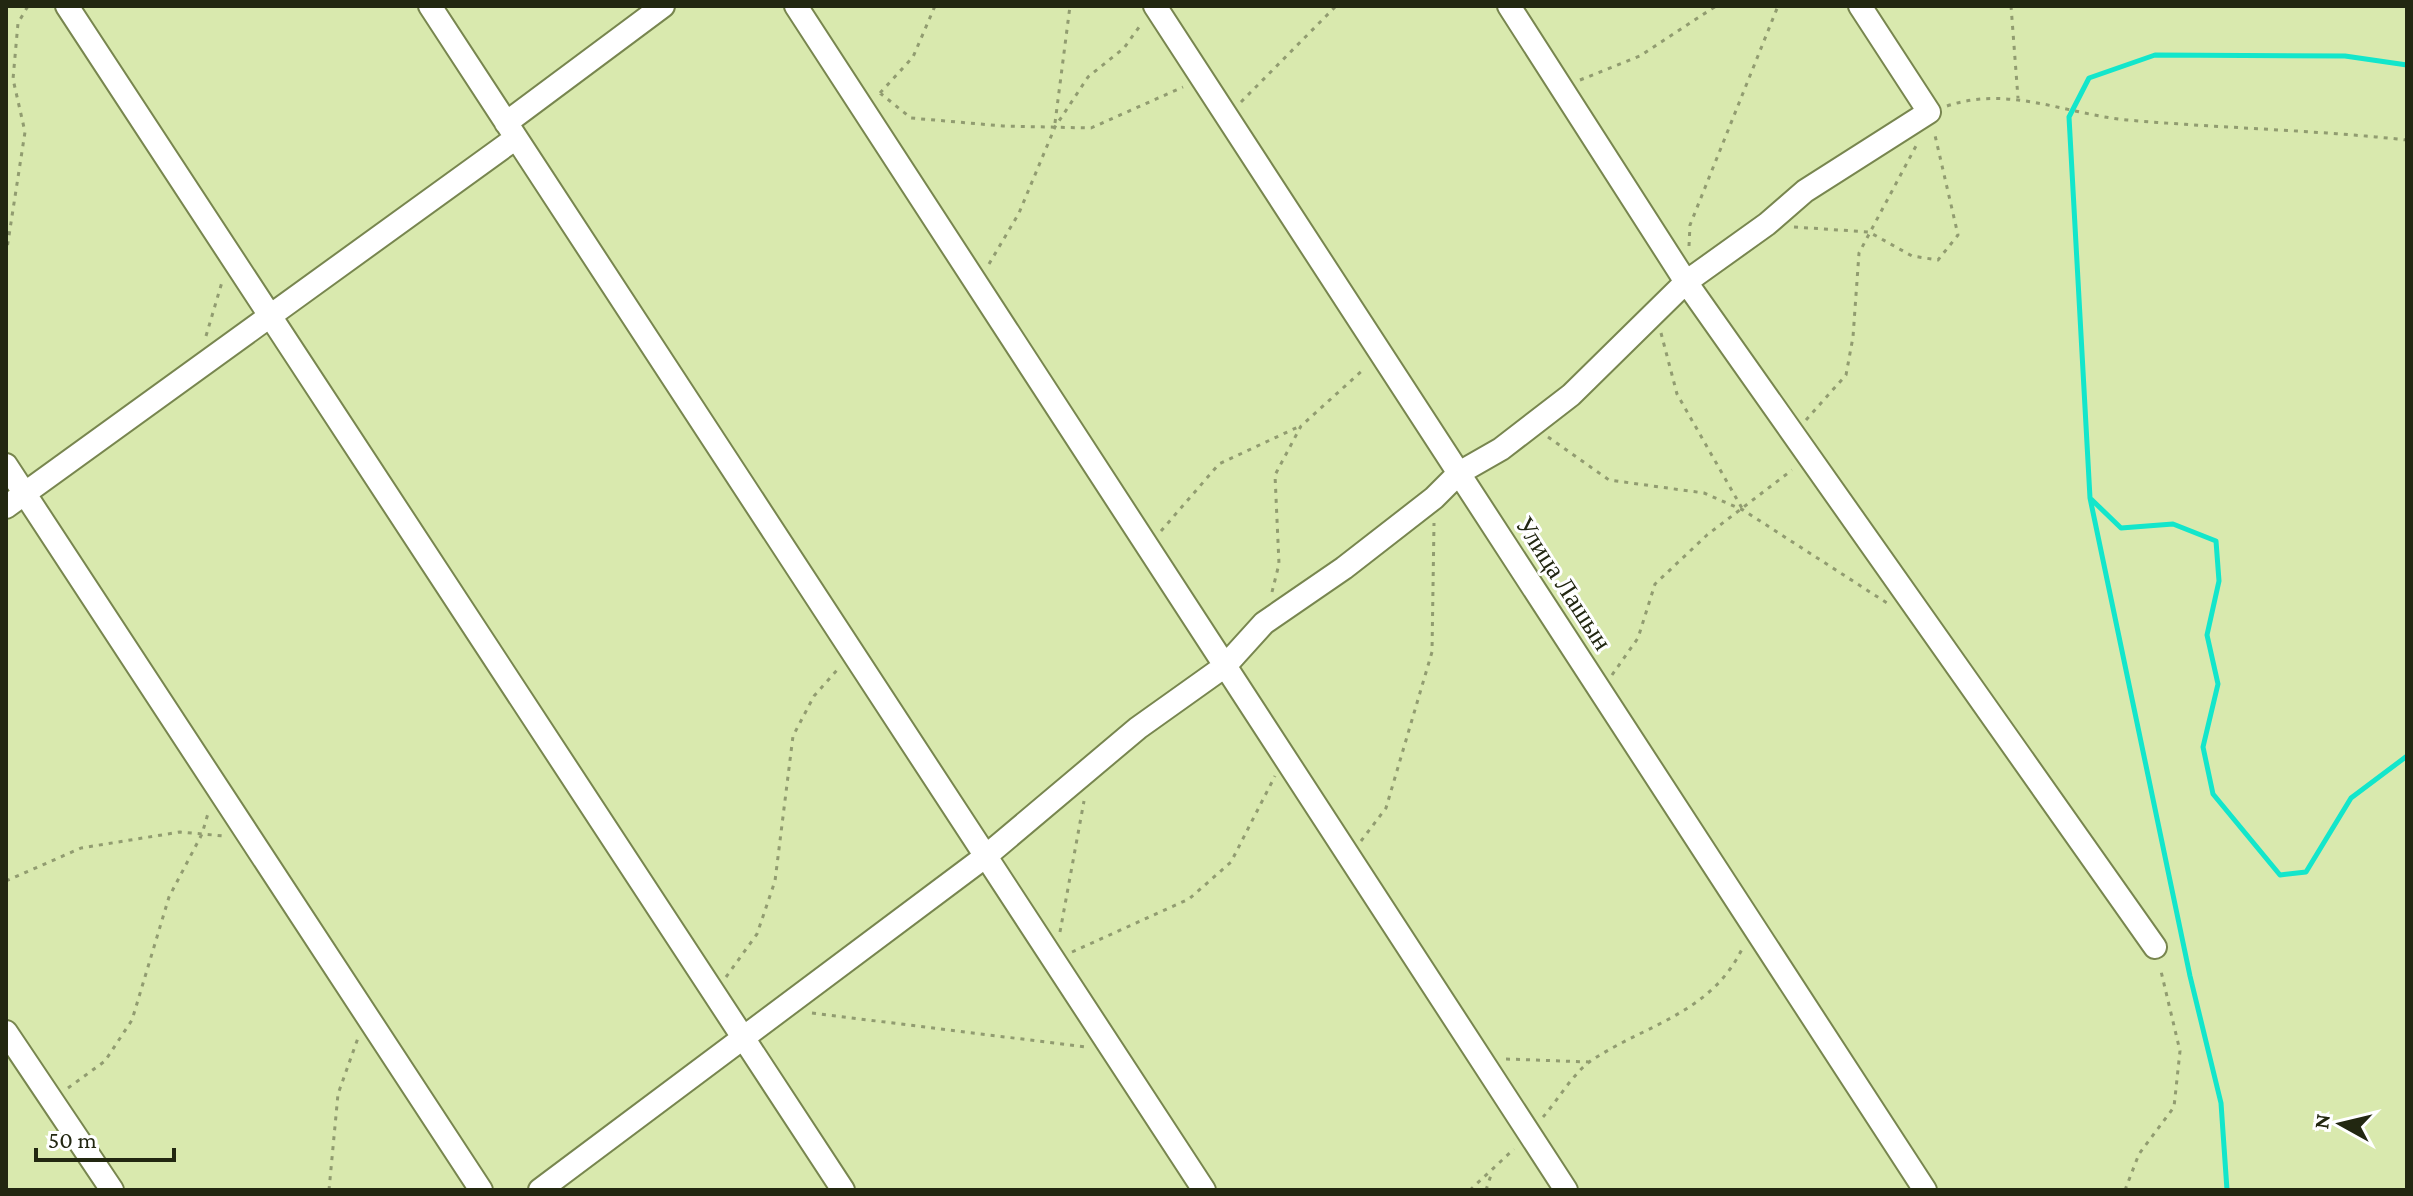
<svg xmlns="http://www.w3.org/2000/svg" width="2413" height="1196" font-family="'Crimson Pro',serif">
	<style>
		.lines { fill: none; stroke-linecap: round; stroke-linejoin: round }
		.stream { stroke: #13e6cb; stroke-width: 5 }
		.street-casing { stroke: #78864f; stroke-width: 26 }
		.path { stroke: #919c70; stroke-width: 3; stroke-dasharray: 4 6; stroke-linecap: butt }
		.street { stroke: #fff; stroke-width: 22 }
		.labels { text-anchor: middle; stroke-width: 6; stroke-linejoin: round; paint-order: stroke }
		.street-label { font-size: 26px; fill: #222711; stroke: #fff }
	</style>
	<rect width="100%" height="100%" fill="#d9e9ae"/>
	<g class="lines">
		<path class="stream" d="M 2091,499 L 2121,528 L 2173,524 L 2216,541 L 2219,581 L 2207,635 L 2218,684 L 2203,747 L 2213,794 L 2280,875 L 2306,872 L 2351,798 L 2407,756
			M 2227,1190 L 2221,1103 L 2190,976 L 2090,498 L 2069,117 L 2089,78 L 2155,55 L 2345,56 L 2407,65"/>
		<defs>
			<path id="street" d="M 67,6 L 843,1190
				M 430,6 L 1204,1190
				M 796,6 L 1566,1190
				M 1155,6 L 1925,1190
				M 1509,6 L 1686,282 L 2155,947
				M 506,123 L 663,6
				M 6,465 L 481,1190
				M 6,507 L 516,138
				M 6,1032 L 112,1190
				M 540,1190 L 986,856 L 1138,728 L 1225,666 L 1264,623 L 1344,568 L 1434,498 L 1459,473 L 1501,449 L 1571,395 L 1686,282 L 1767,224 L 1805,191 L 1929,112 L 1860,6"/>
		</defs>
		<use href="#street" class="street-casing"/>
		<path class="path" d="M 2011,6 L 2018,98
			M 1580,80 L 1640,56 L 1716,6
			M 880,93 L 911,118 L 1003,126 L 1091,128 L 1183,87
			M 880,93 L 913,57 L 935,6
			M 1241,102 L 1336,6
			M 1947,106 C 2009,85 2065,114 2127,120 C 2220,128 2314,130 2407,140
			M 1055,123 L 1070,6
			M 1794,227 L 1869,232 L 1912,256 L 1938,260 L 1958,235 L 1934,131
			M 1689,246 L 1690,225 L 1778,6
			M 6,255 L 25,132 L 13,79 L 18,23 L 28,6
			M 989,264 L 1019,213 L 1055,127 L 1088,77 L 1124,48 L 1142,23
			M 1661,333 L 1677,394 L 1743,510
			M 206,336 L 222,282
			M 1806,420 L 1846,375 L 1853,337 L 1859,253 L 1916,146
			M 1548,437 L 1609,480 L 1704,493 L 1743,510 L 1887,603
			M 1161,531 L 1219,464 L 1298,427
			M 1272,592 L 1279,564 L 1275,475 L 1301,426 L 1365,368
			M 1612,675 L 1638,638 L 1655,584 L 1707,535 L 1792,470
			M 1361,841 L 1386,808 L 1432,652 L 1434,523
			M 6,881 L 81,848 L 180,832 L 224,836
			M 1060,932 L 1084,801
			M 1072,952 L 1189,899 L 1231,862 L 1275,776
			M 726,977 L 757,934 L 775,881 L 793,736 L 814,696 L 838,669
			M 812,1013 L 1086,1047
			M 1506,1059 L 1590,1062
			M 68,1088 L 105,1061 L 132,1020 L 169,897 L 202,834 L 209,810
			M 1543,1117 C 1558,1100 1573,1073 1592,1060 C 1647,1024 1712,1013 1743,947
			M 329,1190 L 338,1094 L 358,1038
			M 1470,1190 L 1514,1149
			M 1486,1190 L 1491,1175
			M 2125,1190 L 2139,1154 L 2174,1107 L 2180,1051 L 2160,967"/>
		<use href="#street" class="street"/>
	</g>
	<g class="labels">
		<g class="street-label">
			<text transform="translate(1564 583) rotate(57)" y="9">Улица Лашын</text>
		</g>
	</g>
	<rect width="2413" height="1196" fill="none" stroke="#222711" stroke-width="16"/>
	<g transform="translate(2341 1124) rotate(278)" stroke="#ffffff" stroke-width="6" paint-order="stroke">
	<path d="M0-6L14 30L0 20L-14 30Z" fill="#222711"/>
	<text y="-12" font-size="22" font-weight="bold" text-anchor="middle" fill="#222711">N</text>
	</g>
	<path d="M36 1148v12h138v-12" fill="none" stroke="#222711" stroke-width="4"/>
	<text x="48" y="1148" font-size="24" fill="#222711" stroke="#ffffff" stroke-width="6" paint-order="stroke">50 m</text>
</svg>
